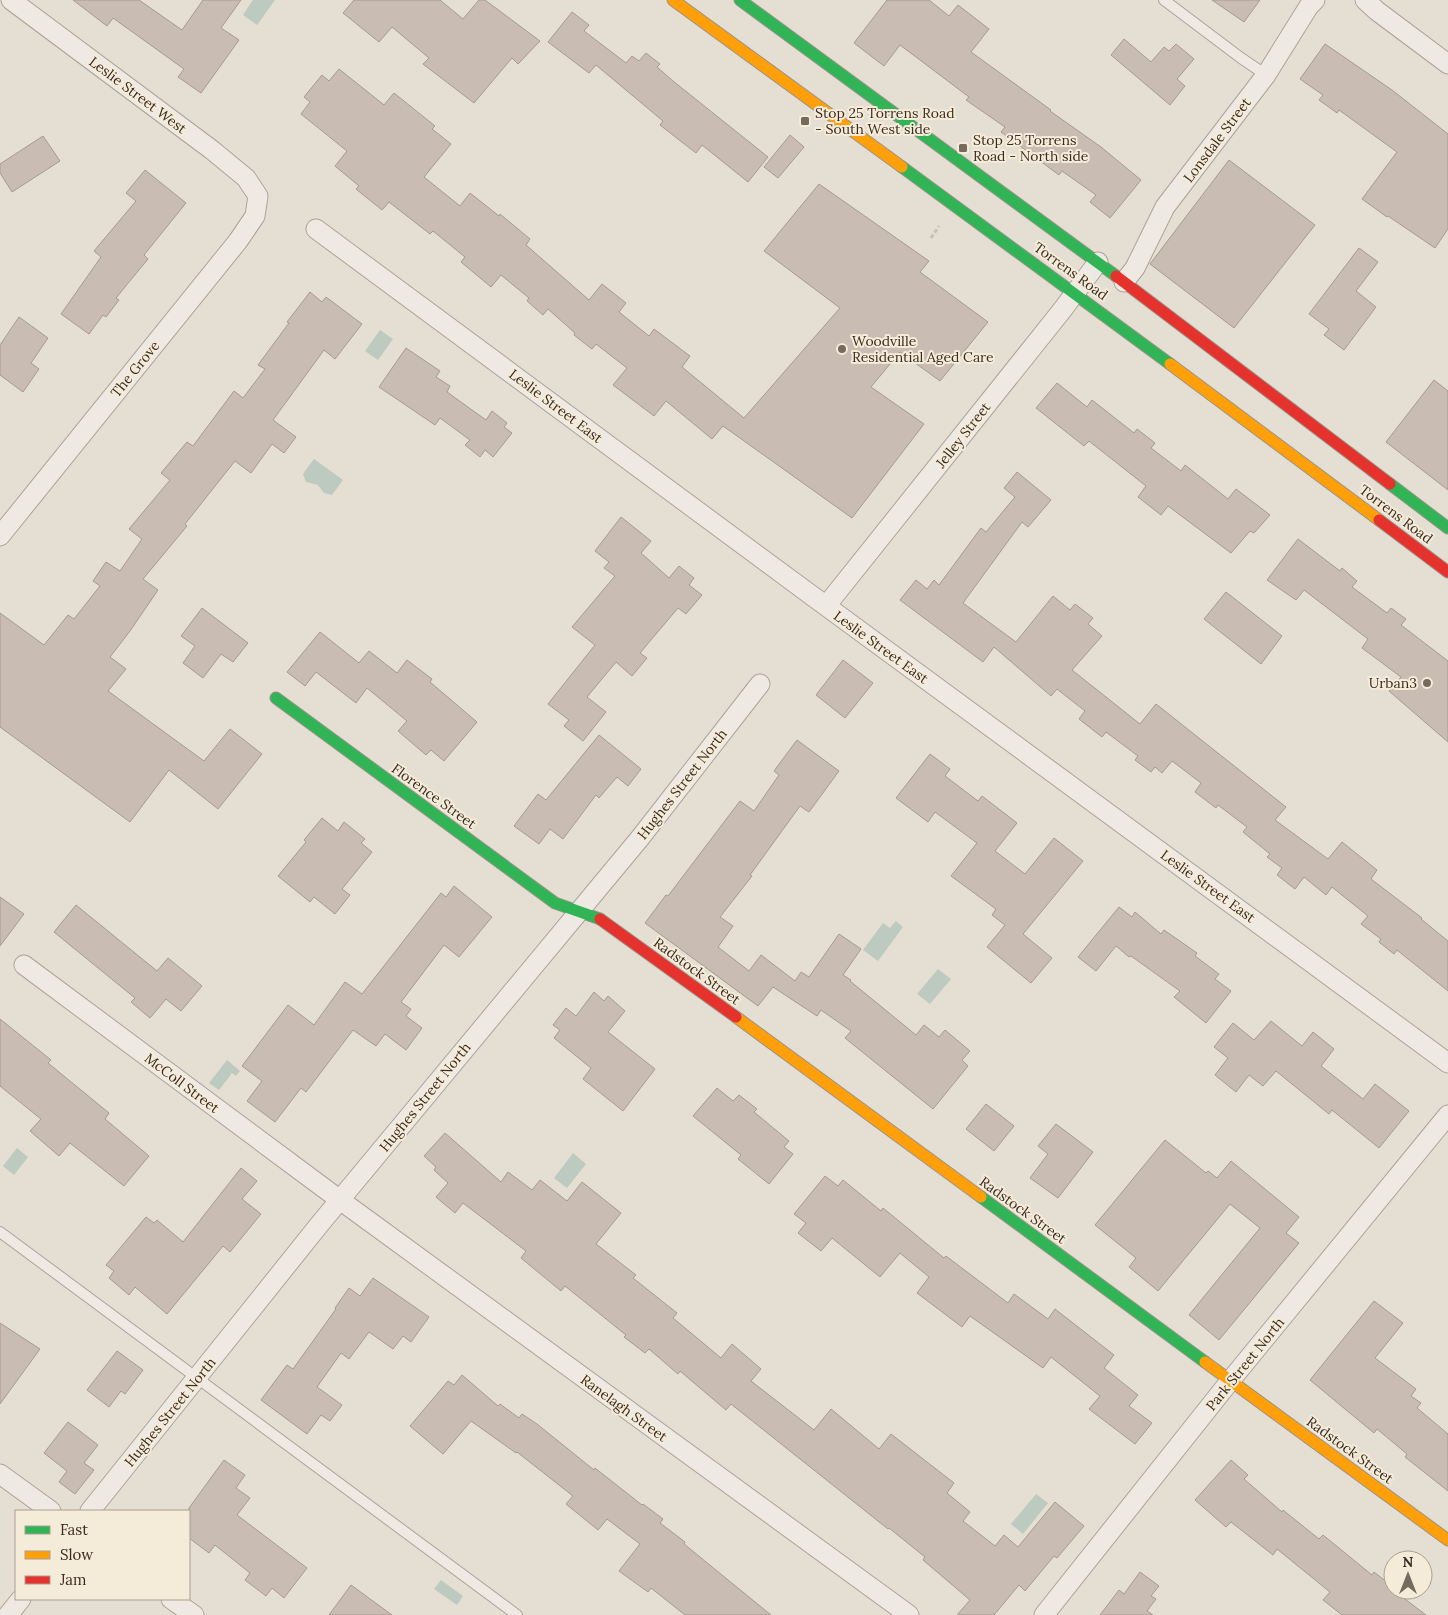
<svg xmlns="http://www.w3.org/2000/svg" width="1448" height="1615" font-family="Lora,serif">
	<style>
		.water { fill: #bccac0 }
		.building { fill: #c9bcb3; stroke: #a69a91 }
		.lines { fill: none; stroke-linecap: round; stroke-linejoin: round }
		.lane-casing { stroke: #aba39a; stroke-width: 12 }
		.street-casing { stroke: #aba39a; stroke-width: 21 }
		.fast-casing { stroke: #9a938a; stroke-width: 13 }
		.slow-casing { stroke: #9a938a; stroke-width: 13 }
		.jam-casing { stroke: #9a938a; stroke-width: 13 }
		.path { stroke: #c6c0b9; stroke-width: 3; stroke-dasharray: 4 2.5; stroke-linecap: butt }
		.lane { stroke: #eeeae3; stroke-width: 10 }
		.street { stroke: #eeeae3; stroke-width: 19 }
		.fast { stroke: #30b455; stroke-width: 11 }
		.slow { stroke: #ff9f0a; stroke-width: 11 }
		.jam { stroke: #e5322d; stroke-width: 11 }
		.poi-dot { fill: #766a5f; stroke: #f5ebd9; stroke-width: 2 }
		.labels { text-anchor: middle; stroke-width: 4; stroke-linejoin: round; paint-order: stroke }
		.street-label { font-size: 14px; fill: #3b2c21; stroke: #f5ebd9 }
		.poi-label { font-size: 14px; fill: #3b2c21; stroke: #f5ebd9; text-anchor: start }
	</style>
	<rect width="100%" height="100%" fill="#e5ded2"/>
	<path class="water" d="M 253,0 L 275,0 L 257,25 L 243,15 Z
		M 380,330 L 393,339 L 378,360 L 365,351 Z
		M 314,459 L 343,480 L 332,495 L 324,493 L 318,485 L 306,482 L 303,474 Z
		M 896,921 L 903,927 L 878,961 L 863,950 L 883,923 L 890,928 Z
		M 938,969 L 951,979 L 930,1004 L 917,994 Z
		M 227,1060 L 240,1071 L 236,1076 L 232,1073 L 219,1090 L 209,1083 Z
		M 17,1148 L 28,1157 L 14,1175 L 3,1166 Z
		M 573,1153 L 586,1164 L 567,1188 L 554,1178 Z
		M 1036,1494 L 1048,1503 L 1023,1534 L 1011,1524 Z
		M 441,1580 L 463,1596 L 457,1605 L 434,1589 Z"/>
	<path class="building" d="M 73,0 L 139,0 L 182,30 L 203,0 L 241,0 L 221,28 L 239,40 L 201,93 L 178,77 L 184,69 L 113,18 L 107,26 Z
		M 354,0 L 440,0 L 463,19 L 479,0 L 485,0 L 540,41 L 518,64 L 512,58 L 474,103 L 423,64 L 429,58 L 392,27 L 379,42 L 343,13 Z
		M 887,0 L 929,0 L 949,16 L 958,5 L 989,29 L 971,52 L 1051,110 L 1050,111 L 1101,147 L 1141,180 L 1110,218 L 1090,202 L 1096,195 L 1062,171 L 1059,175 L 1001,132 L 1005,127 L 966,100 L 969,97 L 900,45 L 884,66 L 854,43 Z
		M 1212,0 L 1260,0 L 1244,22 Z
		M 572,12 L 589,25 L 584,31 L 626,63 L 632,56 L 639,61 L 646,53 L 660,64 L 657,67 L 673,81 L 768,157 L 748,182 L 702,145 L 696,153 L 660,125 L 663,121 L 596,65 L 589,73 L 548,42 Z
		M 1124,39 L 1151,62 L 1164,47 L 1169,51 L 1176,44 L 1194,59 L 1177,79 L 1185,86 L 1170,105 L 1111,55 Z
		M 1325,44 L 1392,90 L 1448,134 L 1448,229 L 1435,248 L 1388,216 L 1387,217 L 1362,199 L 1397,152 L 1339,110 L 1337,113 L 1319,100 L 1323,95 L 1300,79 Z
		M 339,69 L 384,105 L 394,93 L 435,126 L 432,129 L 451,144 L 424,177 L 460,206 L 470,193 L 499,216 L 500,214 L 530,239 L 526,245 L 589,300 L 602,284 L 626,303 L 619,312 L 649,336 L 654,329 L 690,356 L 682,367 L 744,418 L 840,308 L 764,251 L 819,184 L 929,261 L 920,272 L 988,322 L 940,381 L 900,352 L 871,387 L 924,424 L 852,518 L 723,426 L 712,439 L 666,401 L 654,416 L 613,385 L 627,368 L 596,344 L 592,349 L 574,335 L 575,333 L 548,309 L 543,315 L 527,301 L 529,298 L 501,275 L 491,287 L 461,262 L 465,257 L 433,231 L 430,234 L 389,202 L 382,210 L 356,189 L 359,186 L 335,166 L 347,151 L 301,114 L 310,102 L 304,97 L 322,75 L 329,81 Z
		M 790,135 L 804,147 L 778,178 L 764,167 Z
		M 43,136 L 60,161 L 12,192 L 0,173 L 0,164 Z
		M 1229,160 L 1315,225 L 1234,328 L 1150,264 Z
		M 145,170 L 186,203 L 144,255 L 148,259 L 116,298 L 119,300 L 106,317 L 103,315 L 89,334 L 61,314 L 101,257 L 94,251 L 136,201 L 126,193 Z
		M 1359,248 L 1378,262 L 1356,291 L 1376,307 L 1344,350 L 1324,335 L 1329,329 L 1309,314 Z
		M 310,292 L 322,302 L 326,297 L 362,324 L 335,359 L 324,350 L 273,420 L 296,437 L 284,453 L 272,444 L 251,473 L 235,461 L 185,524 L 187,526 L 143,579 L 158,590 L 130,631 L 110,657 L 126,669 L 108,691 L 204,761 L 230,729 L 262,754 L 218,809 L 169,770 L 130,822 L 0,727 L 0,613 L 44,645 L 68,615 L 74,619 L 100,586 L 93,581 L 106,562 L 120,571 L 142,539 L 129,529 L 170,480 L 161,473 L 187,442 L 193,446 L 234,391 L 243,398 L 265,369 L 258,365 L 289,323 L 287,322 Z
		M 19,317 L 48,338 L 31,363 L 39,369 L 23,392 L 0,375 L 0,345 Z
		M 406,348 L 440,371 L 436,377 L 450,386 L 447,392 L 486,420 L 492,411 L 507,423 L 504,427 L 512,433 L 493,457 L 485,450 L 480,457 L 465,445 L 470,440 L 440,418 L 435,425 L 379,387 Z
		M 1434,380 L 1448,391 L 1448,490 L 1386,442 Z
		M 1057,383 L 1087,407 L 1092,400 L 1134,433 L 1137,429 L 1155,443 L 1151,448 L 1181,471 L 1185,465 L 1228,499 L 1236,489 L 1270,515 L 1254,533 L 1250,531 L 1231,553 L 1168,506 L 1161,515 L 1138,497 L 1146,486 L 1089,441 L 1084,446 L 1036,408 Z
		M 1017,472 L 1051,500 L 1028,527 L 1022,522 L 963,603 L 1016,642 L 1053,596 L 1070,610 L 1075,604 L 1093,618 L 1088,624 L 1102,636 L 1072,670 L 1140,724 L 1156,704 L 1286,807 L 1275,820 L 1328,859 L 1342,842 L 1377,870 L 1371,879 L 1422,918 L 1421,919 L 1448,941 L 1448,991 L 1397,950 L 1394,954 L 1379,942 L 1381,939 L 1361,924 L 1368,916 L 1332,887 L 1326,895 L 1304,877 L 1295,889 L 1277,875 L 1282,868 L 1267,857 L 1270,854 L 1243,832 L 1247,827 L 1218,805 L 1216,808 L 1195,792 L 1201,783 L 1172,761 L 1162,773 L 1155,767 L 1151,772 L 1135,760 L 1138,756 L 1106,732 L 1102,737 L 1079,719 L 1085,711 L 1057,689 L 1051,696 L 994,647 L 983,662 L 900,600 L 916,580 L 927,589 L 934,580 L 939,585 L 981,528 L 986,532 L 1015,497 L 1004,488 Z
		M 621,517 L 651,541 L 641,553 L 669,578 L 679,566 L 694,578 L 689,585 L 702,595 L 686,614 L 678,608 L 640,653 L 647,658 L 632,676 L 616,662 L 587,697 L 606,712 L 583,741 L 564,726 L 569,720 L 548,704 L 595,645 L 572,627 L 615,576 L 604,568 L 609,562 L 595,551 Z
		M 1298,539 L 1340,571 L 1342,568 L 1357,581 L 1352,587 L 1387,613 L 1391,608 L 1406,619 L 1401,625 L 1448,661 L 1448,742 L 1389,691 L 1401,677 L 1362,648 L 1368,639 L 1304,590 L 1296,600 L 1267,580 Z
		M 1226,592 L 1282,636 L 1261,664 L 1204,619 Z
		M 202,608 L 248,643 L 233,662 L 221,654 L 203,678 L 183,663 L 195,646 L 181,636 Z
		M 320,632 L 359,663 L 369,651 L 397,673 L 407,660 L 432,679 L 430,682 L 477,722 L 444,761 L 431,750 L 426,755 L 398,731 L 407,721 L 367,688 L 356,703 L 316,672 L 305,686 L 287,672 Z
		M 843,660 L 873,683 L 845,718 L 816,695 Z
		M 599,735 L 641,769 L 628,786 L 617,777 L 599,798 L 596,795 L 563,839 L 550,829 L 539,844 L 514,826 L 538,794 L 546,800 Z
		M 797,740 L 839,771 L 809,812 L 800,806 L 750,875 L 752,876 L 720,917 L 733,926 L 718,947 L 749,971 L 761,955 L 795,981 L 801,972 L 809,977 L 839,934 L 861,949 L 843,975 L 851,980 L 850,981 L 916,1035 L 924,1025 L 939,1037 L 945,1030 L 970,1051 L 962,1060 L 968,1066 L 933,1109 L 845,1038 L 851,1031 L 821,1010 L 817,1016 L 773,987 L 758,1006 L 645,923 L 666,895 L 668,896 L 740,801 L 754,811 L 779,775 L 774,771 Z
		M 930,754 L 950,769 L 945,776 L 978,801 L 982,796 L 1017,823 L 995,851 L 1025,874 L 1054,838 L 1083,861 L 1023,934 L 1052,958 L 1031,983 L 987,947 L 1005,925 L 992,915 L 996,909 L 951,876 L 977,843 L 935,812 L 928,822 L 896,798 Z
		M 322,818 L 338,831 L 344,822 L 365,839 L 361,843 L 372,852 L 342,889 L 350,895 L 335,914 L 314,897 L 310,902 L 278,876 L 306,842 L 304,840 Z
		M 454,886 L 492,917 L 459,957 L 444,945 L 401,1002 L 411,1009 L 406,1016 L 422,1028 L 406,1050 L 385,1034 L 376,1046 L 353,1030 L 306,1092 L 301,1088 L 275,1122 L 247,1101 L 262,1081 L 242,1066 L 288,1005 L 314,1025 L 345,982 L 362,994 L 441,893 L 446,897 Z
		M 0,897 L 24,914 L 0,946 Z
		M 76,905 L 157,971 L 168,958 L 202,986 L 181,1011 L 166,999 L 150,1018 L 131,1002 L 135,998 L 54,932 Z
		M 1119,907 L 1132,917 L 1135,912 L 1161,934 L 1164,930 L 1197,953 L 1195,956 L 1219,974 L 1215,979 L 1231,991 L 1206,1023 L 1174,997 L 1180,991 L 1131,956 L 1129,957 L 1116,946 L 1096,971 L 1078,957 Z
		M 594,992 L 604,1001 L 608,996 L 625,1011 L 608,1032 L 655,1069 L 623,1111 L 583,1079 L 591,1068 L 554,1038 L 560,1030 L 553,1025 L 566,1008 L 576,1016 Z
		M 0,1019 L 51,1060 L 48,1063 L 109,1113 L 105,1119 L 149,1156 L 124,1186 L 70,1143 L 59,1156 L 30,1131 L 41,1119 L 0,1086 Z
		M 1271,1021 L 1302,1046 L 1313,1032 L 1334,1049 L 1321,1066 L 1363,1099 L 1375,1084 L 1409,1111 L 1379,1148 L 1332,1110 L 1329,1114 L 1276,1071 L 1263,1086 L 1249,1075 L 1236,1092 L 1215,1075 L 1228,1058 L 1214,1047 L 1233,1023 L 1254,1040 Z
		M 717,1088 L 733,1101 L 739,1095 L 757,1109 L 754,1112 L 789,1141 L 784,1147 L 793,1154 L 769,1184 L 738,1159 L 741,1155 L 693,1116 Z
		M 986,1104 L 1014,1126 L 994,1151 L 966,1129 Z
		M 1056,1124 L 1093,1152 L 1058,1198 L 1030,1178 L 1048,1154 L 1038,1146 Z
		M 445,1133 L 501,1182 L 508,1172 L 532,1190 L 540,1180 L 567,1201 L 582,1182 L 621,1213 L 596,1244 L 636,1275 L 633,1278 L 677,1313 L 673,1318 L 721,1358 L 732,1344 L 761,1369 L 751,1381 L 814,1430 L 831,1409 L 879,1449 L 891,1434 L 954,1483 L 947,1493 L 970,1512 L 963,1521 L 995,1546 L 1004,1535 L 1018,1547 L 1055,1502 L 1084,1526 L 1057,1558 L 1054,1556 L 1025,1591 L 1019,1585 L 994,1615 L 957,1615 L 970,1600 L 923,1560 L 925,1557 L 889,1528 L 888,1529 L 731,1404 L 726,1410 L 680,1371 L 678,1374 L 649,1349 L 645,1353 L 624,1337 L 626,1335 L 565,1286 L 561,1291 L 521,1258 L 526,1251 L 463,1203 L 455,1213 L 436,1197 L 448,1183 L 434,1170 L 436,1167 L 424,1156 Z
		M 1165,1140 L 1206,1173 L 1208,1171 L 1217,1178 L 1231,1161 L 1299,1217 L 1286,1233 L 1299,1243 L 1219,1340 L 1189,1315 L 1260,1228 L 1230,1204 L 1158,1291 L 1129,1267 L 1136,1258 L 1095,1225 Z
		M 241,1168 L 257,1181 L 242,1199 L 261,1214 L 230,1252 L 223,1246 L 167,1314 L 135,1287 L 129,1295 L 109,1278 L 114,1271 L 106,1265 L 146,1217 L 154,1223 L 157,1220 L 183,1242 Z
		M 825,1176 L 838,1186 L 843,1180 L 881,1211 L 883,1208 L 944,1258 L 946,1256 L 1008,1303 L 1014,1294 L 1048,1319 L 1055,1309 L 1114,1355 L 1104,1368 L 1138,1395 L 1129,1406 L 1152,1423 L 1135,1444 L 1089,1409 L 1100,1396 L 1051,1357 L 1043,1368 L 970,1316 L 962,1327 L 917,1293 L 929,1277 L 900,1253 L 880,1277 L 832,1238 L 821,1251 L 798,1233 L 806,1223 L 794,1214 Z
		M 373,1278 L 429,1317 L 411,1342 L 403,1336 L 393,1349 L 369,1332 L 349,1359 L 341,1353 L 317,1387 L 342,1405 L 330,1421 L 321,1415 L 307,1434 L 261,1400 L 287,1365 L 293,1369 L 336,1309 L 335,1308 L 349,1288 L 360,1296 Z
		M 1374,1301 L 1403,1323 L 1375,1358 L 1416,1389 L 1411,1396 L 1421,1403 L 1417,1408 L 1448,1434 L 1448,1491 L 1405,1457 L 1407,1454 L 1377,1429 L 1374,1433 L 1310,1380 Z
		M 0,1323 L 40,1349 L 0,1404 Z
		M 117,1351 L 143,1370 L 125,1394 L 121,1391 L 109,1407 L 87,1390 Z
		M 462,1375 L 498,1406 L 500,1404 L 519,1418 L 522,1414 L 537,1424 L 594,1470 L 595,1468 L 642,1505 L 643,1504 L 663,1519 L 660,1523 L 685,1542 L 684,1544 L 771,1615 L 685,1615 L 651,1588 L 648,1592 L 619,1571 L 640,1544 L 607,1519 L 598,1530 L 566,1504 L 573,1496 L 517,1452 L 516,1453 L 471,1421 L 443,1454 L 410,1426 L 448,1381 L 454,1385 Z
		M 68,1422 L 98,1445 L 84,1463 L 94,1470 L 75,1494 L 59,1482 L 67,1471 L 44,1453 Z
		M 224,1460 L 245,1475 L 236,1488 L 250,1498 L 237,1515 L 307,1568 L 284,1598 L 272,1588 L 266,1596 L 245,1580 L 250,1573 L 215,1545 L 209,1553 L 189,1538 L 189,1508 Z
		M 1231,1460 L 1248,1475 L 1244,1479 L 1282,1512 L 1283,1510 L 1319,1539 L 1323,1535 L 1372,1575 L 1374,1572 L 1388,1583 L 1387,1584 L 1393,1590 L 1426,1615 L 1342,1615 L 1323,1600 L 1330,1592 L 1277,1549 L 1273,1555 L 1231,1522 L 1226,1527 L 1195,1500 Z
		M 1140,1572 L 1159,1586 L 1151,1596 L 1156,1599 L 1147,1611 L 1153,1615 L 1100,1615 L 1119,1590 L 1124,1594 Z
		M 351,1585 L 392,1615 L 329,1615 Z"/>
	<g class="lines">
		<defs>
			<path id="lane" d="M 1164,0 L 1241,58 L 1266,75
				M 0,1232 L 517,1615"/>
			<path id="street" d="M 1365,0 L 1377,11 L 1448,64
				M 316,229 L 807,592 L 1448,1063
				M 1124,282 L 1135,268 L 1165,207 L 1266,75 L 1309,6 L 1315,0
				M 0,536 L 238,241 L 255,216 L 258,196 L 246,178 L 212,150 L 11,0
				M 826,606 L 1063,309 L 1098,262
				M 24,965 L 340,1200 L 909,1615
				M 0,1474 L 51,1511
				M 90,1511 L 319,1225 L 640,838 L 760,684
				M 171,1599 L 194,1615
				M 8,1615 L 21,1599
				M 1044,1615 L 1230,1381 L 1448,1115"/>
			<path id="fast" d="M 740,0 L 1116,276
				M 902,167 L 1170,364
				M 1390,484 L 1448,528
				M 276,698 L 555,903 L 600,919
				M 981,1197 L 1205,1362"/>
			<path id="slow" d="M 673,0 L 902,167
				M 1170,364 L 1379,520
				M 736,1017 L 981,1197
				M 1205,1362 L 1448,1540"/>
			<path id="jam" d="M 1116,276 L 1390,484
				M 1379,520 L 1448,572
				M 600,919 L 736,1017"/>
		</defs>
		<use href="#lane" class="lane-casing"/>
		<use href="#street" class="street-casing"/>
		<use href="#fast" class="fast-casing"/>
		<use href="#slow" class="slow-casing"/>
		<use href="#jam" class="jam-casing"/>
		<path class="path" d="M 931,238 L 939,226"/>
		<use href="#lane" class="lane"/>
		<use href="#street" class="street"/>
		<use href="#fast" class="fast"/>
		<use href="#slow" class="slow"/>
		<use href="#jam" class="jam"/>
	</g>
	<g class="poi-dot">
		<rect x="800" y="116" width="10" height="10" rx="2.5"/>
		<rect x="958" y="143" width="10" height="10" rx="2.5"/>
		<circle cx="842" cy="349" r="5"/>
		<circle cx="1427" cy="683" r="5"/>
	</g>
	<g class="labels">
		<g class="street-label">
			<text transform="translate(138 95) rotate(37)" y="5">Leslie Street West</text>
			<text transform="translate(1217 140) rotate(-53)" y="5">Lonsdale Street</text>
			<text transform="translate(1071 271) rotate(36)" y="5">Torrens Road</text>
			<text transform="translate(135 369) rotate(-51)" y="5">The Grove</text>
			<text transform="translate(556 406) rotate(37)" y="5">Leslie Street East</text>
			<text transform="translate(963 435) rotate(-52)" y="5">Jelley Street</text>
			<text transform="translate(1396 514) rotate(37)" y="5">Torrens Road</text>
			<text transform="translate(881 647) rotate(36)" y="5">Leslie Street East</text>
			<text transform="translate(682 784) rotate(-52)" y="5">Hughes Street North</text>
			<text transform="translate(434 796) rotate(36)" y="5">Florence Street</text>
			<text transform="translate(1208 886) rotate(36)" y="5">Leslie Street East</text>
			<text transform="translate(697 971) rotate(36)" y="5">Radstock Street</text>
			<text transform="translate(182 1083) rotate(37)" y="5">McColl Street</text>
			<text transform="translate(425 1097) rotate(-51)" y="5">Hughes Street North</text>
			<text transform="translate(1023 1210) rotate(36)" y="5">Radstock Street</text>
			<text transform="translate(1245 1364) rotate(-51)" y="5">Park Street North</text>
			<text transform="translate(624 1408) rotate(36)" y="5">Ranelagh Street</text>
			<text transform="translate(170 1412) rotate(-51)" y="5">Hughes Street North</text>
			<text transform="translate(1350 1450) rotate(36)" y="5">Radstock Street</text>
		</g>
		<g class="poi-label">
			<text x="815" y="118">Stop 25 Torrens Road<tspan x="815" dy="16">- South West side</tspan></text>
			<text x="973" y="145">Stop 25 Torrens<tspan x="973" dy="16">Road - North side</tspan></text>
			<text x="852" y="346">Woodville<tspan x="852" dy="16">Residential Aged Care</tspan></text>
			<text x="1417" y="688" text-anchor="end">Urban3</text>
		</g>
	</g>
	<rect x="15" y="1510" width="175" height="90" fill="#f5ebd9" stroke="#ab9f8f"/>
	<rect x="25" y="1526" width="25" height="8" fill="#30b455" stroke="#ab9f8f"/>
	<text x="60" y="1535" font-size="15" fill="#3b2c21">Fast</text>
	<rect x="25" y="1551" width="25" height="8" fill="#ff9f0a" stroke="#ab9f8f"/>
	<text x="60" y="1560" font-size="15" fill="#3b2c21">Slow</text>
	<rect x="25" y="1576" width="25" height="8" fill="#e5322d" stroke="#ab9f8f"/>
	<text x="60" y="1585" font-size="15" fill="#3b2c21">Jam</text>
	<g transform="translate(1408 1575)"><circle r="24" fill="#f5ebd9" stroke="#ab9f8f"/>
	<path d="M0-4L9 19L0 12L-9 19Z" fill="#766a5f"/>
	<text y="-8" font-size="14" font-weight="bold" text-anchor="middle" fill="#3b2c21">N</text>
	</g>
</svg>
